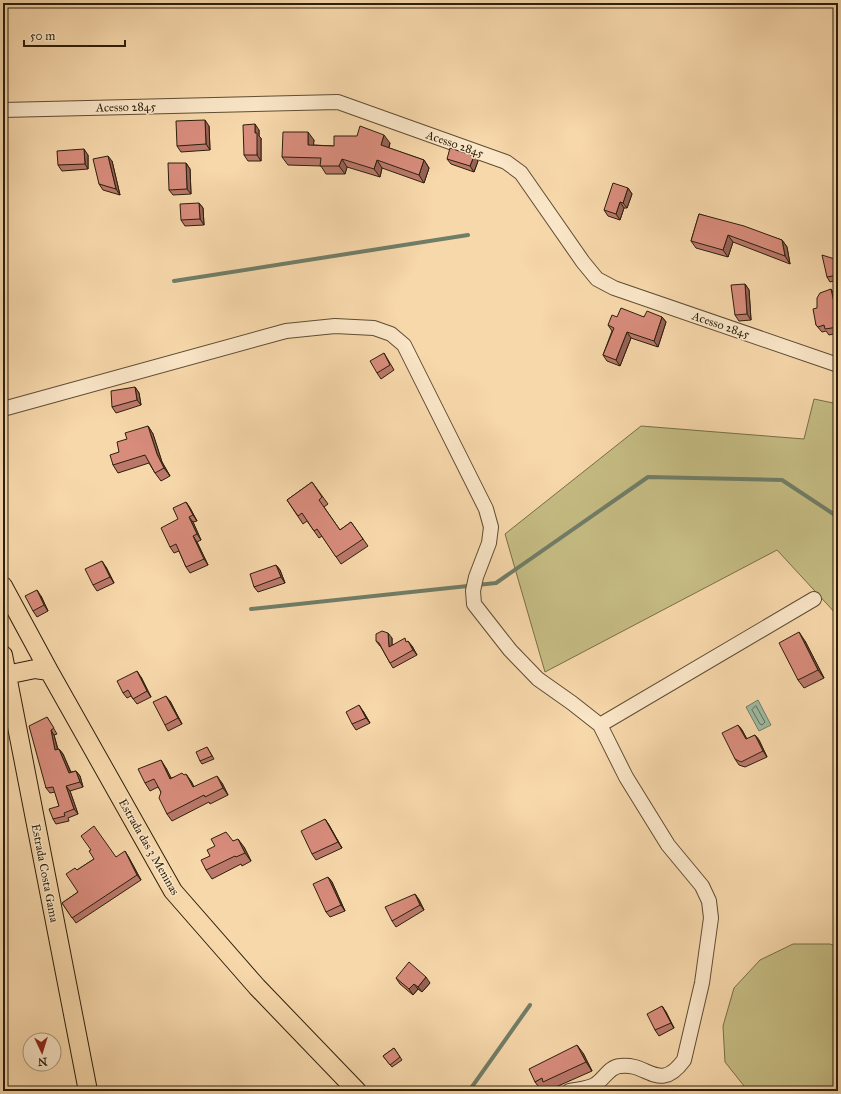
<svg xmlns="http://www.w3.org/2000/svg" width="841" height="1094" font-family="'IM FELL Great Primer',serif">
	<style>
		.green { fill: #c5bc83; stroke: #786e47 }
		.water { fill: #9ebba4; stroke: #707d67 }
		.lines { fill: none; stroke-linecap: round; stroke-linejoin: round }
		.shore { stroke: #656d58; stroke-width: 1 }
		.stream { stroke: #707d67; stroke-width: 4 }
		.minor-casing { stroke: #5f4d33; stroke-width: 16 }
		.major-casing { stroke: #2c1f0b; stroke-width: 20 }
		.minor { stroke: #fae6c8; stroke-width: 14 }
		.major { stroke: #f7d8ab; stroke-width: 18 }
		.wall { fill: #ba786b; stroke: #2c1f0b }
		.shaded-wall { fill: #976257; stroke: #2c1f0b }
		.building { fill: #d88c7c; stroke: #2c1f0b }
		.labels { text-anchor: middle; stroke-width: 3; stroke-linejoin: round; paint-order: stroke }
		.street-label { font-size: 12px; fill: #2c1f0b; stroke: #fae6c8 }
	</style>
	<rect width="100%" height="100%" fill="#f7d8ab"/>
	<filter id="stains"><feTurbulence type="fractalNoise" baseFrequency=".005" numOctaves="4"/><feColorMatrix values="0 0 0 0 .2 0 0 0 0 .09 0 0 0 0 .02 0 0 0 .5 -.17"/></filter>
	<radialGradient id="worn" r=".72"><stop offset=".6" stop-color="#630" stop-opacity="0"/><stop offset="1" stop-color="#630" stop-opacity=".3"/></radialGradient>
	<path class="green" d="M 814,399 L 838,404 L 838,616 L 777,550 L 545,672 L 505,534 L 641,426 L 804,439 Z
		M 793,944 L 830,944 L 838,947 L 838,1091 L 748,1091 L 725,1062 L 723,1026 L 734,988 L 760,960 Z"/>
	<path class="water" d="M 758,700 L 771,725 L 759,731 L 746,707 Z"/>
	<g class="lines">
		<path class="shore" d="M 756,706 L 765,722 L 762,725 L 760,724 L 752,710 Z"/>
		<path class="stream" d="M 174,281 L 468,235
			M 251,609 L 496,583 L 648,477 L 782,480 L 838,517
			M 469,1091 L 530,1005"/>
		<defs>
			<path id="minor" d="M 3,110 L 338,102 L 506,162 L 521,173 L 583,262 L 597,279 L 614,288 L 838,365
				M 3,409 L 286,331 L 335,326 L 374,328 L 391,334 L 404,345 L 486,509 L 491,527 L 489,543 L 476,577 L 473,591 L 474,604 L 510,650 L 538,679 L 572,703 L 600,725 L 626,777 L 668,845 L 702,886 L 709,901 L 711,918 L 702,983 L 684,1060 C 659,1094 648,1062 620,1066 C 609,1067 605,1078 596,1084 C 589,1089 578,1089 569,1091
				M 600,725 L 814,599"/>
			<path id="major" d="M 3,586 L 49,671 L 173,891 L 257,987 L 357,1091
				M 3,655 L 88,1091
				M 6,675 L 35,669 L 49,671"/>
		</defs>
		<use href="#minor" class="minor-casing"/>
		<use href="#major" class="major-casing"/>
		<use href="#minor" class="minor"/>
		<use href="#major" class="major"/>
	</g>
	<path class="wall" d="M 209,126 L 210,150 L 181,152 L 177,146 Z
		M 259,130 L 259,136 L 261,138 L 261,161 L 248,161 L 244,155 Z
		M 314,140 L 313,145 L 334,146 L 390,143 L 389,148 L 424,160 L 429,168 L 424,183 L 382,168 L 380,177 L 347,167 L 345,174 L 326,174 L 321,166 L 288,165 L 282,157 Z
		M 88,155 L 88,169 L 62,171 L 58,165 Z
		M 447,159 L 478,161 L 474,172 L 451,164 Z
		M 112,161 L 120,195 L 103,190 L 99,184 Z
		M 186,163 L 190,169 L 191,194 L 173,195 L 169,190 Z
		M 628,188 L 632,194 L 627,208 L 624,208 L 620,220 L 608,216 L 604,210 Z
		M 199,203 L 203,208 L 204,225 L 185,226 L 181,220 Z
		M 699,214 L 782,240 L 787,247 L 790,264 L 733,242 L 728,257 L 696,248 L 691,241 Z
		M 838,260 L 838,280 L 830,282 L 827,277 Z
		M 745,284 L 749,290 L 751,320 L 739,321 L 735,315 Z
		M 835,295 L 838,307 L 838,333 L 829,335 L 826,331 L 822,332 L 816,325 L 817,308 Z
		M 617,317 L 662,317 L 666,322 L 658,347 L 631,338 L 620,366 L 607,361 L 603,355 L 612,331 L 608,325 Z
		M 384,353 L 394,370 L 381,379 L 377,373 Z
		M 135,387 L 139,393 L 141,405 L 116,413 L 112,407 Z
		M 148,426 L 153,434 L 162,462 L 170,476 L 161,481 L 155,473 L 149,463 L 118,473 L 113,465 L 119,452 L 127,439 Z
		M 312,482 L 328,504 L 324,507 L 340,530 L 351,522 L 368,546 L 341,564 L 322,536 L 319,538 L 307,521 L 303,524 L 287,500 Z
		M 186,502 L 190,508 L 197,521 L 193,522 L 201,540 L 197,542 L 208,565 L 190,573 L 186,567 L 179,551 L 174,553 L 170,547 Z
		M 276,565 L 280,570 L 285,583 L 258,592 L 254,587 Z
		M 106,567 L 114,583 L 97,591 L 93,585 Z
		M 41,596 L 48,611 L 37,617 L 33,611 Z
		M 392,638 L 392,645 L 407,642 L 412,646 L 417,655 L 393,668 L 390,663 L 381,647 L 380,646 L 376,641 Z
		M 805,641 L 824,678 L 804,688 L 798,680 Z
		M 141,677 L 151,697 L 137,704 L 131,696 L 127,698 L 123,693 Z
		M 170,701 L 182,724 L 168,731 L 165,725 Z
		M 363,711 L 370,723 L 356,730 L 352,724 Z
		M 47,717 L 57,734 L 54,735 L 58,749 L 59,749 L 63,754 L 71,772 L 76,771 L 80,776 L 83,787 L 70,791 L 78,814 L 68,818 L 69,821 L 56,824 L 53,819 L 59,806 L 55,792 L 50,793 L 46,788 Z
		M 738,725 L 742,730 L 747,739 L 755,735 L 759,740 L 767,757 L 745,767 L 739,765 L 735,759 Z
		M 207,747 L 214,759 L 202,764 L 200,761 Z
		M 166,768 L 171,778 L 184,775 L 191,781 L 194,787 L 222,783 L 228,795 L 210,804 L 209,802 L 172,821 L 167,814 L 161,792 L 158,787 L 150,791 L 145,783 Z
		M 325,819 L 329,825 L 342,848 L 316,860 L 312,854 Z
		M 233,841 L 244,847 L 251,861 L 242,866 L 241,864 L 212,879 L 206,870 L 210,856 Z
		M 128,856 L 141,880 L 76,923 L 62,903 L 78,892 L 77,870 L 94,859 L 116,857 Z
		M 328,877 L 332,882 L 345,911 L 330,917 L 326,912 Z
		M 415,894 L 419,900 L 424,910 L 396,927 L 392,921 Z
		M 396,978 L 430,983 L 422,992 L 418,989 L 413,995 L 400,984 Z
		M 662,1006 L 666,1012 L 674,1028 L 659,1036 L 655,1030 Z
		M 394,1048 L 402,1060 L 392,1067 L 383,1056 Z
		M 583,1053 L 592,1071 L 549,1090 L 547,1087 L 541,1090 L 535,1082 Z"/>
	<path class="shaded-wall" d="M 205,120 L 209,126 L 210,150 L 206,144 Z
		M 255,124 L 259,130 L 259,136 L 261,138 L 261,161 L 257,155 L 255,133 Z
		M 308,132 L 314,140 L 313,153 L 308,145 Z
		M 384,135 L 390,143 L 387,153 L 381,145 Z
		M 84,149 L 88,155 L 88,169 L 85,164 Z
		M 108,156 L 112,161 L 120,195 L 116,189 Z
		M 474,156 L 478,161 L 474,172 L 470,166 Z
		M 342,159 L 347,167 L 345,174 L 339,166 Z
		M 377,160 L 382,168 L 380,177 L 374,169 Z
		M 424,160 L 429,168 L 424,183 L 419,175 Z
		M 186,163 L 190,169 L 191,194 L 187,189 Z
		M 628,188 L 632,194 L 627,208 L 623,203 Z
		M 620,202 L 624,208 L 620,220 L 616,214 Z
		M 199,203 L 203,208 L 204,225 L 200,219 Z
		M 728,235 L 733,242 L 728,257 L 723,250 Z
		M 782,240 L 787,247 L 790,264 L 785,256 Z
		M 745,284 L 749,290 L 751,320 L 747,314 Z
		M 831,289 L 835,295 L 838,307 L 838,320 Z
		M 662,317 L 666,322 L 658,347 L 654,341 Z
		M 627,332 L 631,338 L 620,366 L 616,360 Z
		M 135,387 L 139,393 L 141,405 L 137,400 Z
		M 148,426 L 153,434 L 162,462 L 170,476 L 164,468 L 157,454 Z
		M 186,502 L 190,508 L 197,521 L 193,515 Z
		M 189,517 L 193,522 L 201,540 L 197,534 Z
		M 193,536 L 197,542 L 208,565 L 204,559 Z
		M 102,561 L 106,567 L 114,583 L 110,577 Z
		M 276,565 L 280,570 L 285,583 L 281,577 Z
		M 37,590 L 41,596 L 48,611 L 44,605 Z
		M 799,632 L 805,641 L 824,678 L 818,670 Z
		M 388,633 L 392,638 L 392,651 L 389,647 Z
		M 408,641 L 412,646 L 417,655 L 413,650 Z
		M 137,671 L 141,677 L 151,697 L 147,691 Z
		M 166,696 L 170,701 L 182,724 L 178,718 Z
		M 359,705 L 363,711 L 370,723 L 366,718 Z
		M 738,725 L 742,730 L 750,745 L 746,739 Z
		M 51,730 L 54,735 L 59,755 L 55,750 Z
		M 755,735 L 759,740 L 767,757 L 763,751 Z
		M 59,749 L 63,754 L 73,778 L 69,773 Z
		M 161,760 L 166,768 L 175,786 L 170,779 Z
		M 76,771 L 80,776 L 83,787 L 80,782 Z
		M 186,774 L 191,781 L 198,795 L 193,787 Z
		M 217,776 L 222,783 L 228,795 L 223,788 Z
		M 66,786 L 70,791 L 78,814 L 74,809 Z
		M 325,819 L 329,825 L 342,848 L 338,842 Z
		M 238,839 L 244,847 L 251,861 L 245,853 Z
		M 125,851 L 128,856 L 141,880 L 137,875 Z
		M 328,877 L 332,882 L 345,911 L 341,905 Z
		M 415,894 L 419,900 L 424,910 L 420,905 Z
		M 426,977 L 430,983 L 422,992 L 418,987 Z
		M 414,984 L 418,989 L 413,995 L 409,989 Z
		M 662,1006 L 666,1012 L 674,1028 L 671,1023 Z
		M 577,1045 L 583,1053 L 592,1071 L 586,1062 Z"/>
	<path class="building" d="M 205,120 L 206,144 L 177,146 L 176,121 Z
		M 255,124 L 255,133 L 257,133 L 257,155 L 244,155 L 243,125 Z
		M 360,126 L 384,135 L 381,145 L 424,160 L 419,175 L 377,160 L 374,169 L 342,159 L 339,166 L 320,166 L 321,158 L 282,157 L 283,132 L 308,132 L 308,145 L 334,146 L 334,136 L 357,136 Z
		M 450,148 L 474,156 L 470,166 L 447,159 Z
		M 84,149 L 85,164 L 58,165 L 57,151 Z
		M 108,156 L 116,189 L 99,184 L 93,159 Z
		M 168,163 L 186,163 L 187,189 L 169,190 Z
		M 613,183 L 628,188 L 623,203 L 620,202 L 616,214 L 604,210 Z
		M 199,203 L 200,219 L 181,220 L 180,204 Z
		M 699,214 L 744,226 L 782,240 L 785,256 L 728,235 L 723,250 L 691,241 Z
		M 822,255 L 838,260 L 838,275 L 827,277 Z
		M 745,284 L 747,314 L 735,315 L 731,285 Z
		M 831,289 L 838,320 L 838,327 L 825,329 L 824,325 L 818,327 L 816,325 L 813,309 L 817,308 L 817,298 L 820,293 Z
		M 621,308 L 644,317 L 647,311 L 662,317 L 654,341 L 627,332 L 616,360 L 603,355 L 614,328 L 608,325 L 612,315 L 617,317 Z
		M 384,353 L 390,365 L 377,373 L 370,361 Z
		M 135,387 L 137,400 L 112,407 L 111,391 Z
		M 148,426 L 157,454 L 164,468 L 155,473 L 145,455 L 113,465 L 110,455 L 119,452 L 117,442 L 127,439 L 125,433 Z
		M 312,482 L 322,497 L 319,500 L 340,530 L 351,522 L 363,539 L 336,557 L 317,529 L 314,531 L 302,513 L 298,516 L 287,500 Z
		M 186,502 L 193,515 L 189,517 L 197,534 L 193,536 L 204,559 L 186,567 L 176,544 L 170,547 L 161,528 L 178,519 L 173,508 Z
		M 102,561 L 110,577 L 93,585 L 85,569 Z
		M 276,565 L 281,577 L 254,587 L 250,574 Z
		M 37,590 L 44,605 L 33,611 L 25,596 Z
		M 382,631 L 388,633 L 389,647 L 405,638 L 406,642 L 408,641 L 413,650 L 390,663 L 379,643 L 376,641 L 376,634 Z
		M 799,632 L 818,670 L 798,680 L 779,643 Z
		M 137,671 L 147,691 L 133,699 L 128,690 L 123,693 L 117,681 Z
		M 166,696 L 178,718 L 165,725 L 153,702 Z
		M 359,705 L 366,718 L 352,724 L 346,712 Z
		M 47,717 L 54,728 L 51,730 L 55,750 L 59,749 L 69,773 L 76,771 L 80,782 L 66,786 L 74,809 L 64,813 L 65,816 L 53,819 L 49,809 L 59,806 L 53,787 L 46,788 L 29,726 Z
		M 738,725 L 746,739 L 755,735 L 763,751 L 741,762 L 735,759 L 722,733 Z
		M 207,747 L 212,756 L 200,761 L 196,752 Z
		M 161,760 L 170,779 L 182,773 L 184,775 L 186,774 L 193,787 L 217,776 L 223,788 L 205,797 L 204,795 L 167,814 L 159,798 L 161,792 L 154,779 L 145,783 L 138,769 Z
		M 325,819 L 338,842 L 312,854 L 301,831 Z
		M 94,826 L 116,857 L 125,851 L 137,875 L 72,918 L 62,903 L 78,892 L 66,874 L 75,868 L 77,870 L 94,859 L 89,851 L 91,850 L 81,836 Z
		M 226,832 L 233,841 L 238,839 L 245,853 L 236,857 L 235,856 L 206,870 L 201,860 L 210,856 L 207,850 L 215,846 L 211,839 Z
		M 328,877 L 341,905 L 326,912 L 313,884 Z
		M 415,894 L 420,905 L 392,921 L 385,907 Z
		M 409,962 L 426,977 L 418,987 L 414,984 L 409,989 L 396,978 Z
		M 662,1006 L 671,1023 L 655,1030 L 647,1014 Z
		M 577,1045 L 586,1062 L 543,1082 L 542,1078 L 535,1082 L 529,1069 Z
		M 394,1048 L 400,1057 L 390,1065 L 383,1056 Z"/>
	<g class="labels">
		<g class="street-label">
			<text transform="translate(126 107) rotate(-1)" y="4">Acesso 2845</text>
			<text transform="translate(455 144) rotate(19)" y="4">Acesso 2845</text>
			<text transform="translate(721 325) rotate(19)" y="4">Acesso 2845</text>
			<text transform="translate(149 847) rotate(60)" y="4">Estrada das 3 Meninas</text>
			<text transform="translate(45 873) rotate(79)" y="4">Estrada Costa Gama</text>
		</g>
	</g>
	<rect width="841" height="1094" fill="none" stroke="#f7d8ab" stroke-width="16"/>
	<rect x="4" y="4" width="833" height="1086" fill="none" stroke="#2c1f0b" stroke-width="2"/>
	<rect x="8" y="8" width="825" height="1078" fill="none" stroke="#2c1f0b"/>
	<g transform="translate(42 1052) rotate(176)"><circle r="19" fill="#fae6c8" stroke="#a8967c"/>
	<path d="M0-3L7 15L0 10L-7 15Z" fill="#8f2418"/>
	<text y="-6" font-size="11" font-weight="bold" text-anchor="middle" fill="#2c1f0b">N</text>
	</g>
	<path d="M24 40v6h101v-6" fill="none" stroke="#2c1f0b" stroke-width="2"/>
	<text x="30" y="40" font-size="12" fill="#2c1f0b" stroke="#fae6c8" stroke-width="3" paint-order="stroke">50 m</text>
	<rect width="100%" height="100%" filter="url(#stains)"/>
	<rect width="100%" height="100%" fill="url(#worn)"/>
</svg>
